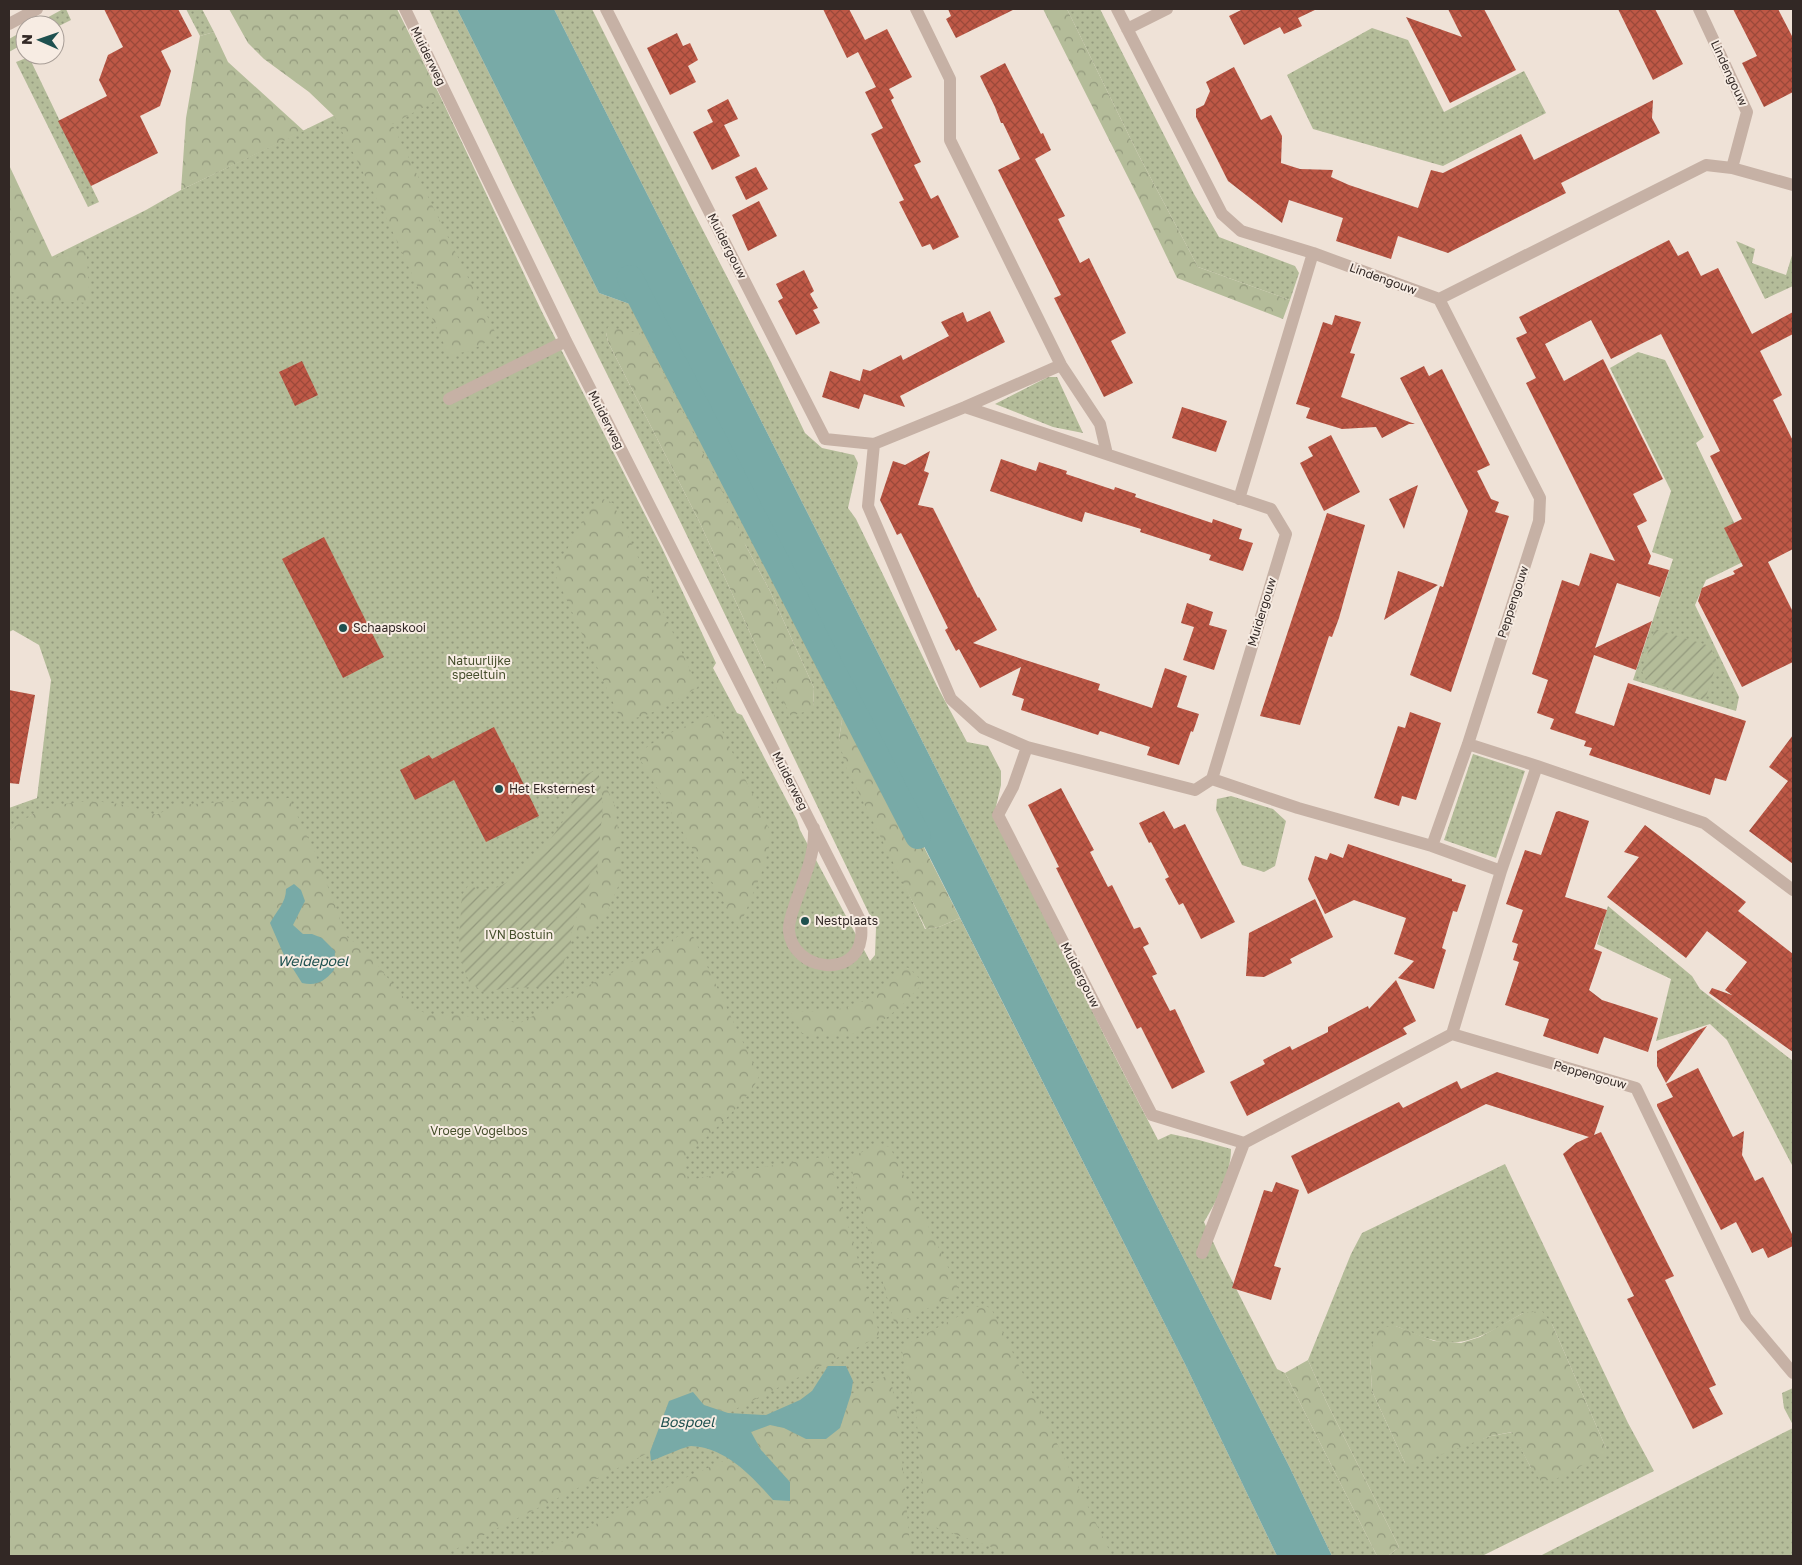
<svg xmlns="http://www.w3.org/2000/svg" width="1802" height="1565" font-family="'Golos Text',sans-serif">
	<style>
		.grass { fill: url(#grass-dots); fill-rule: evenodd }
		.forest { fill: url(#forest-crowns) }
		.garden { fill: url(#garden-furrows) }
		.water { fill: #78aaa7 }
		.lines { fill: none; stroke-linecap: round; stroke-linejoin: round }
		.canal { stroke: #78aaa7; stroke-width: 26 }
		.building { fill: url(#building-cross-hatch) }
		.street { stroke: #c6b1a5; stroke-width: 12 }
		.poi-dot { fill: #1e504f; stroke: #f7ece3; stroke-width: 2 }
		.labels { text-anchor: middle; stroke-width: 4; stroke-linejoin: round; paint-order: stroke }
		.street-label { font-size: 12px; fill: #322825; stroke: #f7ece3 }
		.poi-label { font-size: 12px; fill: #322825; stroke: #f7ece3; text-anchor: start }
		.park-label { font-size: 12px; fill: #454e2b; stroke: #f7ece3 }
		.water-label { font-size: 14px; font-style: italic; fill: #1e504f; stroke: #f7ece3 }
	</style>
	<defs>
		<pattern id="grass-dots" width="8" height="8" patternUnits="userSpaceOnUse" patternTransform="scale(1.25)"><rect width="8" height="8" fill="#b4bc99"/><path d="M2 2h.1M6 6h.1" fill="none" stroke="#93997d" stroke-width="1.8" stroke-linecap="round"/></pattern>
		<pattern id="forest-crowns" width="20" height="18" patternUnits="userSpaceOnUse" patternTransform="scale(1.25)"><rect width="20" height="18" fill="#b4bc99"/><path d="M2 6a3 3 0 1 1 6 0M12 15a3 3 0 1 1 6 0" fill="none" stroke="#93997d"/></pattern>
		<pattern id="garden-furrows" width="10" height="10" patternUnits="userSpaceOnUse" patternTransform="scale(1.25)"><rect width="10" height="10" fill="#b4bc99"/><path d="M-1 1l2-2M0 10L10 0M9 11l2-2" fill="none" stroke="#93997d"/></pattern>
		<pattern id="building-cross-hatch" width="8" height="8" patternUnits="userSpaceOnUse" patternTransform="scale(1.25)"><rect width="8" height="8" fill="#be5846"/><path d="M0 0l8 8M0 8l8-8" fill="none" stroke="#9b493a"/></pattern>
	</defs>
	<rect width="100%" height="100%" fill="#efe2d7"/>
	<path class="grass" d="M 63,9 L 66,9 L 71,20 L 55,28 L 55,25 L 34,25 Z
		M 186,9 L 202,9 L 214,32 L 200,36 Z
		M 429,9 L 457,9 L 599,293 L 649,311 L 691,384 L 846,694 L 839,739 L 925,929 L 939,927 L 960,918 L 1185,1364 L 1277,1556 L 9,1556 L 33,814 L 9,831 L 9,808 L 37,798 L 51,680 L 39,645 L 13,630 L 9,632 L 9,278 L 146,210 L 181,190 L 399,84 L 441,98 L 542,312 L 662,548 L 716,663 L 713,668 L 737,713 L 742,715 L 797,820 L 800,830 L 870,961 L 875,955 L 876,928 L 677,515 L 514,187 ZM 606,332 L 746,546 L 770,591 L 814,688 L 813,706 L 766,668 L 699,521 L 608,342 Z
		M 554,9 L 592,9 L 692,209 L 771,362 L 805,433 L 822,448 L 854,455 L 858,463 L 848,508 L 856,519 L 937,686 L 967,742 L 988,746 L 1001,771 L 1001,785 L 995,811 L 1107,1041 L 1158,1140 L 1171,1134 L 1199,1140 L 1231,1149 C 1231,1174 1217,1201 1204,1222 L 1221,1259 L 1277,1369 L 1285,1373 L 1377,1556 L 1332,1556 L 1290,1468 L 1051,997 Z
		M 1067,9 L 1100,9 L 1194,194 L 1219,237 L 1295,266 L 1299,273 L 1290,300 L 1198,267 L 1138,154 Z
		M 1372,28 L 1408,40 L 1444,112 L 1524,71 L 1546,113 L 1443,166 L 1313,129 L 1287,75 Z
		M 25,30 L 25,43 L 9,52 L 9,39 Z
		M 29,57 L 99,202 L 88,207 L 16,62 Z
		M 1736,241 L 1755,249 L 1752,263 L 1786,275 L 1793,252 L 1793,286 L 1765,299 Z
		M 1638,352 L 1665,360 L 1704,437 L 1696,443 L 1751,558 L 1706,580 L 1695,605 L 1739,697 L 1736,711 L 1633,680 L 1673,559 L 1652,552 L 1671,491 L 1610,368 Z
		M 1048,377 L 1057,377 L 1083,433 L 1053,427 L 995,404 Z
		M 1473,754 L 1525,771 L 1496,858 L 1444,840 Z
		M 1231,796 L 1273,809 L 1286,821 L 1275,866 L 1264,872 L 1242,865 L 1216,810 L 1217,799 Z
		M 1608,906 L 1692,976 L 1700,989 L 1793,1061 L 1793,1167 L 1727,1040 L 1710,1024 L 1656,1041 L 1671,979 L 1597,944 Z
		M 1505,1164 L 1628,1423 L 1654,1471 L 1482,1556 L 1388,1556 L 1399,1547 L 1326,1401 L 1308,1360 L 1351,1254 L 1362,1233 ZM 1523,1313 L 1552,1324 L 1606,1448 L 1531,1468 L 1513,1432 L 1491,1436 L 1405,1463 L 1372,1391 L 1370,1357 L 1396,1326 C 1408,1331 1420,1337 1433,1340 C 1466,1350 1495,1329 1523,1313 Z
		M 1793,1388 L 1793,1425 L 1784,1408 L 1782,1393 Z
		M 1793,1428 L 1793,1556 L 1540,1556 L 1571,1540 Z"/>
	<path class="forest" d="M 229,9 L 397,9 L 441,98 L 392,124 L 497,336 L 470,351 L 449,355 L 384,213 L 334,116 L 309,92 L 264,59 L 248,43 Z
		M 1043,9 L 1067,9 L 1138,154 L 1198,267 L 1290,300 L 1283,319 L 1177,278 L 1139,199 Z
		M 214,32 L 228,62 L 304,131 L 181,190 L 186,118 L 200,36 Z
		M 9,165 L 53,259 L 86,245 L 90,303 L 31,300 L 9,290 Z
		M 608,327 L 639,333 L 655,356 L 728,503 L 746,546 L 770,591 L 814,688 L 813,706 L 804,712 L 791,716 L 766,668 L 699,521 L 608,342 L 606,332 Z
		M 600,498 L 613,503 L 698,687 C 674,701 649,719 621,720 L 554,572 L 589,511 Z
		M 846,694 L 960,918 L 939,927 L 926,929 L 845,765 L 839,739 Z
		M 714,714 L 771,833 L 765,864 L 739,928 L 637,754 L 663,736 Z
		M 598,769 L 615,806 L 620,845 L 621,880 L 606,914 L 589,935 L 571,934 L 582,900 L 597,869 L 603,804 Z
		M 289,798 L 315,853 L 347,937 L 366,951 L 412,1008 L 431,1015 L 458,1015 L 520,1023 L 690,930 L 759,1076 C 751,1099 704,1139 684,1158 L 688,1180 L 828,1156 L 880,1336 L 728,1413 L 704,1405 L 669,1401 L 650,1452 L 442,1556 L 9,1556 L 9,831 C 17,825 26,817 35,813 C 77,796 115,799 156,815 L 177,805 Z
		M 904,967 L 909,968 L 921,980 L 921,985 C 899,1010 872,1035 837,1036 C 825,1036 813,1034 802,1033 L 790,1011 C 821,1012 854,1012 879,991 C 887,984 895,975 904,967 Z
		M 877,1144 L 890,1147 L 960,1292 L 895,1325 L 865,1220 L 849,1159 Z
		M 984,1306 L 991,1308 L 1112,1556 L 1017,1556 L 926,1524 L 916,1413 L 901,1347 L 976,1307 Z
		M 1542,1311 L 1552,1324 L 1606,1448 L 1604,1454 L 1556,1479 L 1541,1481 L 1531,1468 L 1512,1432 L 1491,1436 L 1411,1466 L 1405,1463 L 1372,1391 L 1370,1357 L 1376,1330 L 1378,1328 L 1396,1326 L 1434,1341 L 1461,1343 L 1480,1337 L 1523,1313 Z
		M 1308,1360 L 1326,1401 L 1399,1547 L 1388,1556 L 1377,1556 L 1285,1373 Z
		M 890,1374 L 899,1425 L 911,1556 L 534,1556 L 685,1478 L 728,1459 L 755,1479 L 773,1500 L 790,1482 L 761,1450 L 751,1432 L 770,1425 L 784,1428 L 806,1439 L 840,1428 L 851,1394 Z"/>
	<path class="garden" d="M 1655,629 L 1710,646 L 1717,662 L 1705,700 L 1646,681 L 1642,671 Z
		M 598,769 L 603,804 L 597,869 L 582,900 L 571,934 L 571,948 L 559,971 L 540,987 L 507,988 L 484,992 L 469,982 L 462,963 L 459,939 L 462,895 L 470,883 L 476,889 C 481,889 487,890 492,889 C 518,883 557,834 569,811 C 574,800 576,789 579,778 Z"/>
	<path class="water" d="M 457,9 L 554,9 L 1051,997 L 1290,1468 L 1332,1556 L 1277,1556 L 1185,1364 L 691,384 L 649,311 L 599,293 Z
		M 294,884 L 301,890 L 305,901 L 293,925 L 303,934 L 312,934 L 322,938 L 335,951 L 334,970 C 324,982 317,986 302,983 L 283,953 L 270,923 C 277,910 286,903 286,889 Z
		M 828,1366 L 846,1366 L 853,1381 L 851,1394 L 840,1428 L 826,1439 L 806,1439 L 784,1428 L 770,1425 L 751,1432 L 761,1450 L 790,1482 L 790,1501 L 773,1500 C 752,1476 725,1447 691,1446 C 686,1446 659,1458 651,1461 L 650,1452 L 669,1401 L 693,1392 L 704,1405 L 728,1413 L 766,1415 L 800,1400 L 812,1391 Z"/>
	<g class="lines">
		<path class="canal" d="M 630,278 L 918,836"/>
	</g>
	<path class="building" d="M 104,9 L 178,9 L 192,36 L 161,51 L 171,71 L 160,106 L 140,116 L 158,153 L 91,186 L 58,121 L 107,96 L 99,80 L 108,55 L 123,47 Z
		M 823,9 L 849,9 L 865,40 L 887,29 L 912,77 L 889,89 L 894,98 L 891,100 L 921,162 L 914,165 L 931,199 L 938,195 L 959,237 L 933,250 L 930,244 L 922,247 L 899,202 L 904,200 L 871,134 L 883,128 L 865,92 L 876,87 L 858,52 L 847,58 Z
		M 948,9 L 1015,9 L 956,38 L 946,19 L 951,16 Z
		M 1243,9 L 1317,9 L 1298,18 L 1302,26 L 1284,34 L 1280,27 L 1244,45 L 1229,16 Z
		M 1448,9 L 1484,9 L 1516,70 L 1450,103 L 1406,17 L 1462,37 Z
		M 1618,9 L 1655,9 L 1683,64 L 1653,80 Z
		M 1733,9 L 1778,9 L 1793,38 L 1793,92 L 1764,107 L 1742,63 L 1757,56 Z
		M 677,33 L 683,46 L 690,43 L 698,60 L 688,66 L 696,82 L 670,95 L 647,48 Z
		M 1005,63 L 1041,134 L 1043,133 L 1051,150 L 1035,159 L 1065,216 L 1058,219 L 1080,263 L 1089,258 L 1126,333 L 1111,341 L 1133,383 L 1104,397 L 1054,298 L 1061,295 L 998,170 L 1020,159 L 1003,123 L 1001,123 L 995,107 L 980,76 Z
		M 1234,67 L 1261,120 L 1271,115 L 1282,136 L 1281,163 L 1300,169 L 1333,170 L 1331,177 L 1349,185 L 1418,208 L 1431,170 L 1443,173 L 1521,134 L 1534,160 L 1653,100 L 1652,118 L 1660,133 L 1561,183 L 1566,193 L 1448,253 L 1398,236 L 1391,259 L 1336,241 L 1343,218 L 1289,200 L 1282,223 L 1228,181 L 1196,117 L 1196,109 L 1204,105 L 1210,91 L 1206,82 Z
		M 728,99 L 738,119 L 724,125 L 740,156 L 712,170 L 693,132 L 713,122 L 707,110 Z
		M 756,167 L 768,189 L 746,200 L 735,177 Z
		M 759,201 L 777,236 L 748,251 L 732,215 Z
		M 1669,240 L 1678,256 L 1688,251 L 1701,276 L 1718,268 L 1752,334 L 1793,312 L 1793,334 L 1760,351 L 1782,395 L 1773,400 L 1793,441 L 1793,549 L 1768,562 L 1793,612 L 1793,662 L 1742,687 L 1698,601 L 1702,588 L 1735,574 L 1733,571 L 1743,566 L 1724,528 L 1742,519 L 1710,456 L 1720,451 L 1661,334 L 1611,359 L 1591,320 L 1545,344 L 1564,381 L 1603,359 L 1663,479 L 1633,494 L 1647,521 L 1637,526 L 1651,556 L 1648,564 L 1669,570 L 1660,597 L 1617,583 L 1595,648 L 1652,621 L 1636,670 L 1594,655 L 1575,713 L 1614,726 L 1628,683 L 1746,721 L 1726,781 L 1715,778 L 1710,795 L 1589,755 L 1592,748 L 1584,746 L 1586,741 L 1550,729 L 1554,719 L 1537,713 L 1548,680 L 1532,674 L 1562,580 L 1579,586 L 1590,553 L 1615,561 L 1526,383 L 1536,378 L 1516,338 L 1527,333 L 1519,317 Z
		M 804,270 L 814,291 L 810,294 L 818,308 L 813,310 L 820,323 L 796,335 L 778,301 L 783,298 L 776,284 Z
		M 990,311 L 1005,342 L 900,396 L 905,407 L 864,394 L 859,409 L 822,397 L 830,371 L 860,381 L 863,369 L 870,371 L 901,355 L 903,360 L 949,336 L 941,322 L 963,312 L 967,322 Z
		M 1335,315 L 1361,322 L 1350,353 L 1355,354 L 1341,397 L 1415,424 L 1409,424 L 1382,438 L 1376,427 L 1342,429 L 1306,418 L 1310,408 L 1296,404 L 1323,322 L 1332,325 Z
		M 302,361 L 318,395 L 295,406 L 279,372 Z
		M 1424,366 L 1429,376 L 1442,369 L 1490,465 L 1477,471 L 1491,499 L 1499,502 L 1495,512 L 1509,516 L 1451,692 L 1410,675 L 1440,586 L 1443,587 L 1468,511 L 1400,378 Z
		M 1182,407 L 1227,421 L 1216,452 L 1172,438 Z
		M 1331,435 L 1360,492 L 1324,511 L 1300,463 L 1313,456 L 1308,447 Z
		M 930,451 L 924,471 L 929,473 L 918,505 L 933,508 L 978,598 L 979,597 L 997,630 L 973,643 L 1100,684 L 1098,690 L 1152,708 L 1165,668 L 1187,676 L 1177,707 L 1199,714 L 1193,732 L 1191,731 L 1179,765 L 1147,755 L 1150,747 L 1100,731 L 1098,735 L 1021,710 L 1024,699 L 1012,695 L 1021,667 L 980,688 L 959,649 L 956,651 L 945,630 L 948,628 L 901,533 L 897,535 L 880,500 L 893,461 L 905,465 Z
		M 1001,459 L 1036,471 L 1039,462 L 1067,471 L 1066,474 L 1114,490 L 1115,487 L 1136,494 L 1135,497 L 1212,523 L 1213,519 L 1242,529 L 1239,539 L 1253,543 L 1243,571 L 1209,560 L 1211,555 L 1140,532 L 1141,529 L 1085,512 L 1082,522 L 990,491 Z
		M 1418,485 L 1404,529 L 1389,499 Z
		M 1327,513 L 1365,525 L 1339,618 L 1332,637 L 1329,636 L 1300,725 L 1260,716 Z
		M 324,537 L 384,657 L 343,678 L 282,559 Z
		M 1398,571 L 1438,585 L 1384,620 Z
		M 1187,603 L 1213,612 L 1209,625 L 1227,630 L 1214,670 L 1183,660 L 1194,627 L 1181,623 Z
		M 9,690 L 35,695 L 19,784 L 9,783 Z
		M 1410,712 L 1441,723 L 1416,800 L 1402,796 L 1399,806 L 1374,798 L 1398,726 L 1405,728 Z
		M 494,727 L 512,763 L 513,762 L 539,816 L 486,842 L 454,780 L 415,800 L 400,770 L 429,755 L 432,759 Z
		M 1793,735 L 1793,864 L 1749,831 L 1788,781 L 1769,767 Z
		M 1061,788 L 1094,850 L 1090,852 L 1108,887 L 1112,885 L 1134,929 L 1140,927 L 1149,944 L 1143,947 L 1157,974 L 1152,976 L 1170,1011 L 1175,1009 L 1205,1072 L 1172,1089 L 1141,1027 L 1137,1029 L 1056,868 L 1059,867 L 1028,805 Z
		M 1164,811 L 1174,829 L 1185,824 L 1235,922 L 1201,939 L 1183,903 L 1179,905 L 1165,879 L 1169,877 L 1151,842 L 1149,843 L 1139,823 Z
		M 1559,811 L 1589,821 L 1565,897 L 1607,910 L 1594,949 L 1602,952 L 1589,990 L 1602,1000 L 1658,1018 L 1648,1052 L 1604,1037 L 1598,1054 L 1543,1036 L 1549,1019 L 1505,1005 L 1519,962 L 1513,960 L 1518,944 L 1512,942 L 1523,910 L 1506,904 L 1525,850 L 1541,855 L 1556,812 Z
		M 1645,825 L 1746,902 L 1738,911 L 1793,954 L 1793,1052 L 1709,993 L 1712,988 L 1732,995 L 1725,990 L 1747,962 L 1707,931 L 1686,958 L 1607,897 L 1639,857 L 1624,852 Z
		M 1348,844 L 1452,879 L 1452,881 L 1466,885 L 1457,912 L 1453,911 L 1442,948 L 1446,950 L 1434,989 L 1398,978 L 1414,961 L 1394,954 L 1406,918 L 1354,900 L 1325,914 L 1308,879 L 1315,856 L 1327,860 L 1330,853 L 1343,858 Z
		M 1315,899 L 1333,937 L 1290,959 L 1292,963 L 1264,977 L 1246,976 L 1249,933 Z
		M 1396,980 L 1416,1021 L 1403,1028 L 1407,1034 L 1247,1116 L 1230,1082 L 1265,1064 L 1263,1060 L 1290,1046 L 1292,1050 L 1328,1032 L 1328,1027 L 1368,1006 L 1369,1009 Z
		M 1707,1026 L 1666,1083 L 1657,1066 L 1657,1051 Z
		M 1698,1068 L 1733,1137 L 1744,1131 L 1742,1155 L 1755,1181 L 1763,1177 L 1793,1236 L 1793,1246 L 1768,1258 L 1763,1248 L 1752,1253 L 1736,1222 L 1721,1230 L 1657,1106 L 1657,1104 L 1673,1097 L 1666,1084 Z
		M 1497,1072 L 1604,1106 L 1594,1135 L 1601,1132 L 1674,1276 L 1665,1280 L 1716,1385 L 1709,1388 L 1723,1414 L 1693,1429 L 1627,1299 L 1634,1296 L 1563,1154 L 1576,1143 L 1589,1137 L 1486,1104 L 1308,1194 L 1291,1156 L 1399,1102 L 1403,1108 L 1457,1081 L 1461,1089 Z
		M 1276,1182 L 1299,1190 L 1274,1266 L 1281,1268 L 1271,1300 L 1232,1288 L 1264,1190 L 1272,1192 Z"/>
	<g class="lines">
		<path class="street" d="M 405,9 L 566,341 L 861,922 C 861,927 862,933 861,938 C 856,979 793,971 789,931 C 788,921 794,908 797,898 C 806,874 815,853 814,828
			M 606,9 L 825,439 L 874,444 L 965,407 L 1061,365
			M 916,9 L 950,79 L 950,140 L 1061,365 L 1100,424 L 1107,454
			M 1117,9 L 1222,214 L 1241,231 L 1313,253 L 1439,299 L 1706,165 L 1732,168 L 1793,185
			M 1699,9 L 1747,112 L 1732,168
			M 9,24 L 37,9
			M 1127,29 L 1167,9
			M 1439,299 L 1540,498 L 1539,521 L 1468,744 L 1432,846 L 1501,871
			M 449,399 L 566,341
			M 965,407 L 1271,509 L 1286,534 L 1212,779
			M 874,444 L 868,506 L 951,699 L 983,728 L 1027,747 L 1195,790 L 1212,779 L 1298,808 L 1432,846
			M 1239,499 L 1313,253
			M 1468,744 L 1537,766
			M 1027,747 L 1013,787 L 998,815 L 1152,1115 L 1244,1143
			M 1793,890 L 1704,823 L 1537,766 L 1501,871 L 1452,1034 L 1636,1088 L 1746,1317 L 1793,1373
			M 1202,1253 L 1244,1143 L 1452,1034"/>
	</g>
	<g class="poi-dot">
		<circle cx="343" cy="628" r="5"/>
		<circle cx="499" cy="789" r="5"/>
		<circle cx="805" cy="921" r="5"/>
	</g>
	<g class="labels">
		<g class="street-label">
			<text transform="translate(428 56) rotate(64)" y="4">Muiderweg</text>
			<text transform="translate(1729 73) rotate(65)" y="4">Lindengouw</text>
			<text transform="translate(727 246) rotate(63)" y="4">Muidergouw</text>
			<text transform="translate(1383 279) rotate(20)" y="4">Lindengouw</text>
			<text transform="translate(606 420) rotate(63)" y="4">Muiderweg</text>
			<text transform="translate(1513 602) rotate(-72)" y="4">Peppengouw</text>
			<text transform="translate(1262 612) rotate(-73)" y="4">Muidergouw</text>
			<text transform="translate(790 781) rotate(63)" y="4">Muiderweg</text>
			<text transform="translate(1080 975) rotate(63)" y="4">Muidergouw</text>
			<text transform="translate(1590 1075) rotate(16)" y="4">Peppengouw</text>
		</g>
		<g class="poi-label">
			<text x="353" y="632">Schaapskooi</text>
			<text x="509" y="793">Het Eksternest</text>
			<text x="815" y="925">Nestplaats</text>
		</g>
		<g class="park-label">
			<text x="479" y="665">Natuurlijke<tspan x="479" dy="14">speeltuin</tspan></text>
			<text x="519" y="939">IVN Bostuin</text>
			<text x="479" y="1135">Vroege Vogelbos</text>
		</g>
		<g class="water-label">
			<text x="313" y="966">Weidepoel</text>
			<text x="687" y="1427">Bospoel</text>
		</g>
	</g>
	<rect width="1802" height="1565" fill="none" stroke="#322825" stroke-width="20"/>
	<g transform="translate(40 40) rotate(272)"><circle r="24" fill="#f7ece3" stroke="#a89e97"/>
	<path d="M0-4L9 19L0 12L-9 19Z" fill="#1e504f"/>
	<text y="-8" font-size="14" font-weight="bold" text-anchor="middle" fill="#322825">N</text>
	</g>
</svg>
